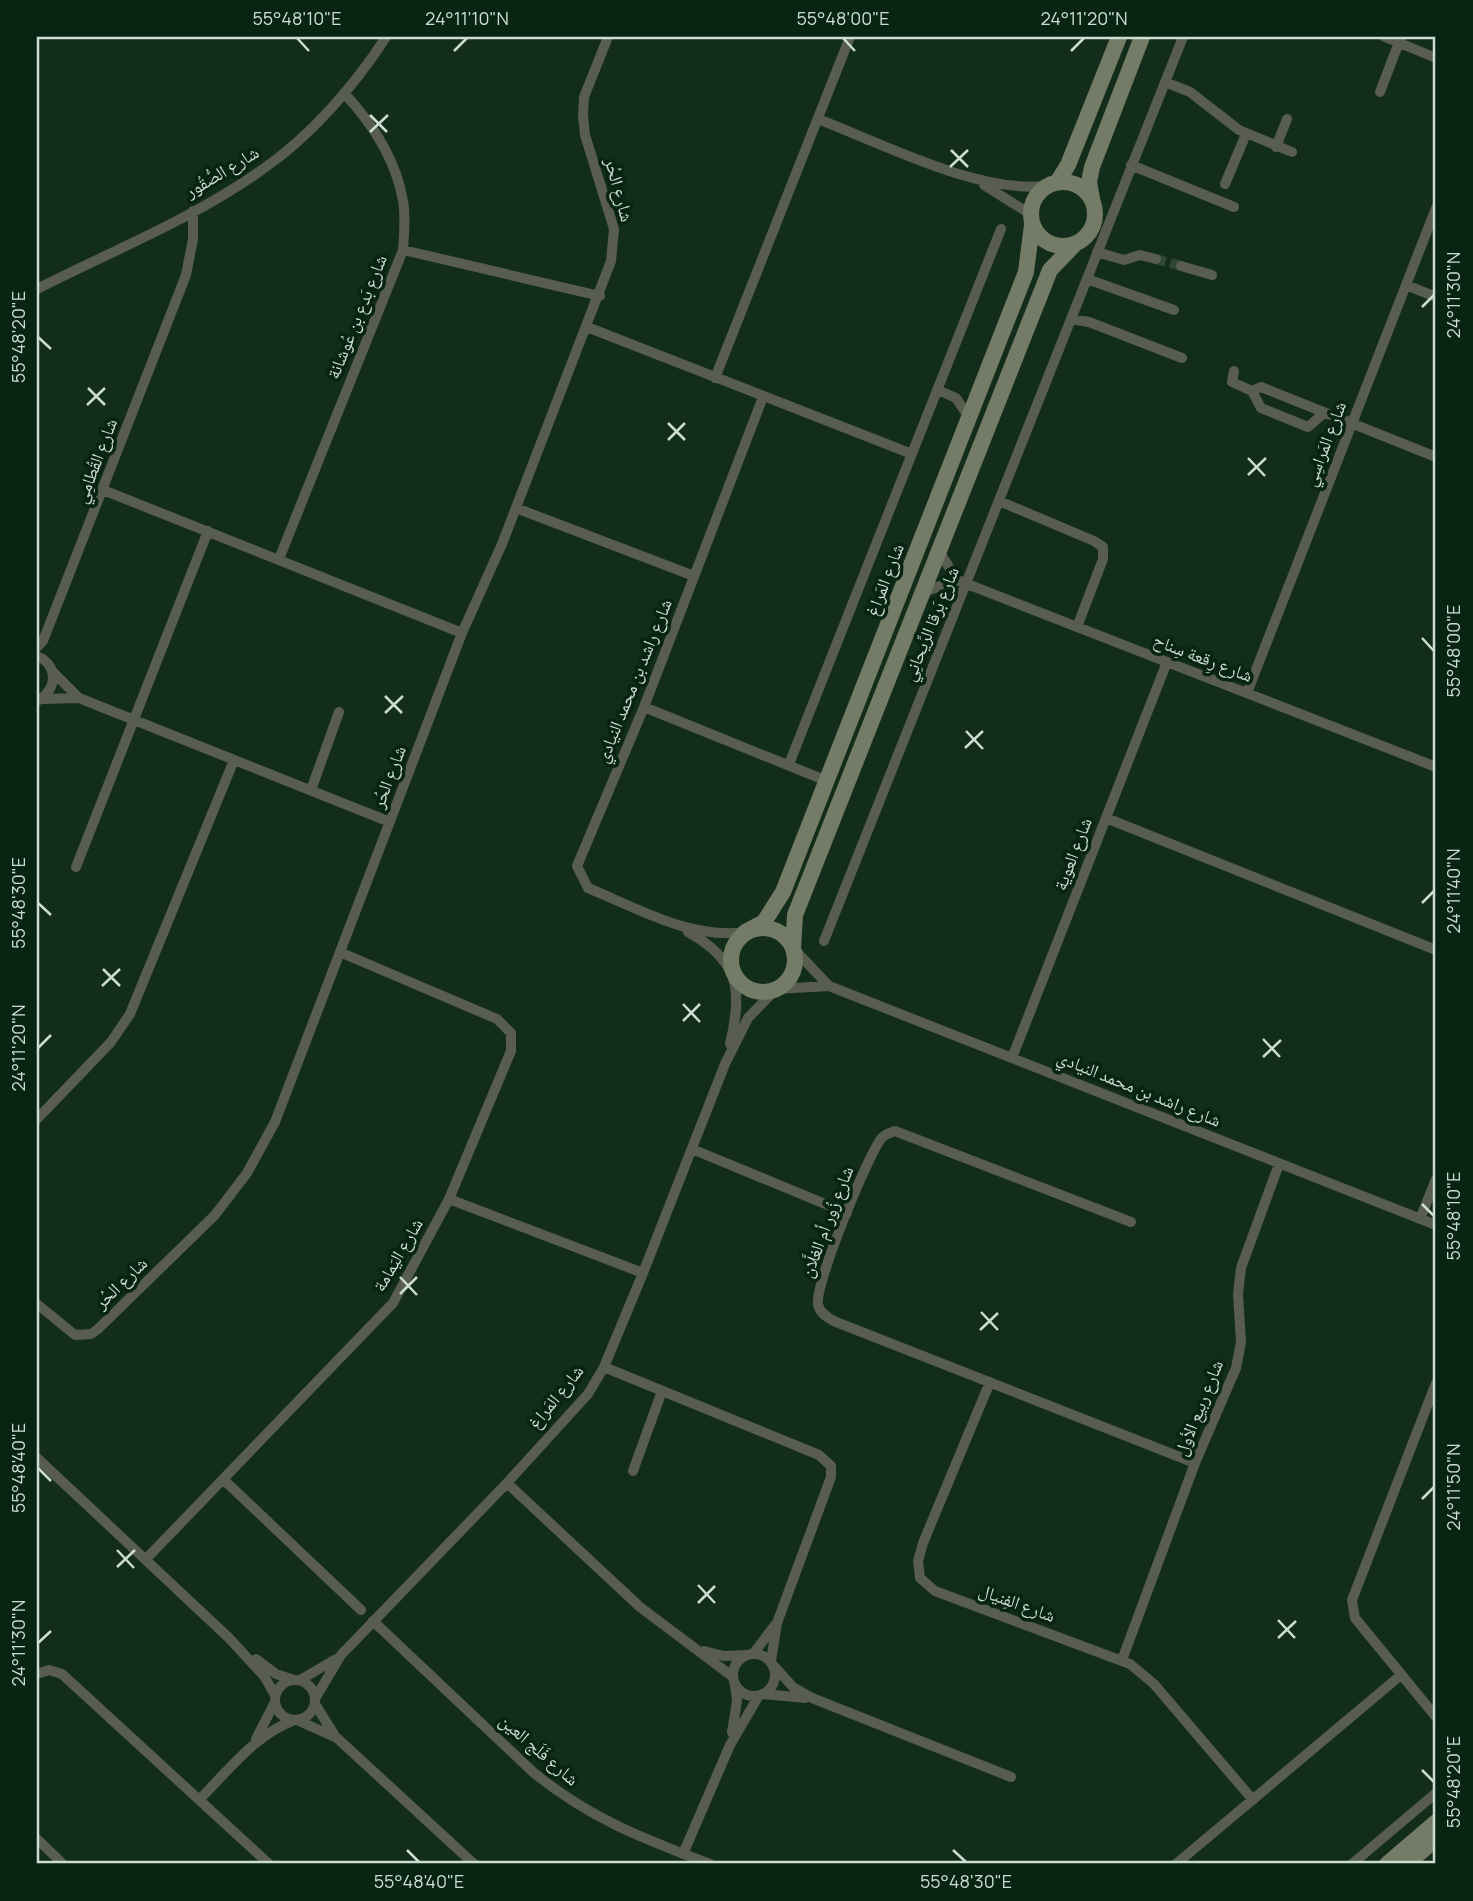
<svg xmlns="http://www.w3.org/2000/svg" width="1473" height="1901" font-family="Manrope,'Noto Naskh Arabic',sans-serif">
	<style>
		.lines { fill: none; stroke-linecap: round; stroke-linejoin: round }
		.street-tunnel { stroke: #2f4736; stroke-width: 10; stroke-dasharray: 10 5; stroke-linecap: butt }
		.street { stroke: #585d50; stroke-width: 10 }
		.secondary { stroke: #747c67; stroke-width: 16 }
		.ticks { fill: none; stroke: #cdddd1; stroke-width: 2.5 }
		.labels { text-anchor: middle; stroke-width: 7; stroke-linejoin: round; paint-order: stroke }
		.street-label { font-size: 18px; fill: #cdddd1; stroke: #082412 }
		.neatline { fill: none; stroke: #cdddd1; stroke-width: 2.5 }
		.ticks-label { font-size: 18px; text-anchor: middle; fill: #cdddd1 }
	</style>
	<rect width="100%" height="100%" fill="#132d1b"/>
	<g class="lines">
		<path class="street-tunnel" d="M 1156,259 L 1181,266"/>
		<path class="street" d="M 1385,37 L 1436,58
			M 1165,82 L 1190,92 L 1239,130 L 1292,152
			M 1380,92 L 1401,37
			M 818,119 C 883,144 977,193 1045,186
			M 1276,147 L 1287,119
			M 1131,165 L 1234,207
			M 1225,184 L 1246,134
			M 984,185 L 1030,214
			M 403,250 L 600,296
			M 1097,252 L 1124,260 L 1140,255 L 1156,259
			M 1181,266 L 1212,275
			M 1087,279 L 1174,310
			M 1406,285 L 1436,297
			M 37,289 C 112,251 195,218 263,169 C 311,136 355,85 386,37
			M 1071,319 L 1089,322 L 1182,358
			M 587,327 L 912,454
			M 1234,371 L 1232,382 L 1252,391 L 1261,387 L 1436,457
			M 715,378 L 850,37
			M 938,390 L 956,398 L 968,416
			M 1252,391 L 1261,408 L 1308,427 L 1323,414
			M 103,490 L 462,633
			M 999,501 L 1094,541 L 1103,547 L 1103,559 L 1077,627
			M 516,508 L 694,576
			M 939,551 L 957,580 L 1436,767
			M 279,559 L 403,250 C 404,234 406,216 403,201 C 396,159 372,123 344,93
			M 924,592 L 957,580
			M 37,647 L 43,641 L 186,275 L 193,239 L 193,211
			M 37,656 C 58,665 58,688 39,700
			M 53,672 L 79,698
			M 1247,693 L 1436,208
			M 42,699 L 79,698 L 390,822
			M 644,707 L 827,781
			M 789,764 L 1001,229
			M 311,790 L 339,712
			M 1106,818 L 1436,950
			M 76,867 L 208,531
			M 688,932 C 739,960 743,990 730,1044
			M 745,932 C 691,940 637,908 588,888 L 577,866 L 644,707 L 763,397
			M 824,941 L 1183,37
			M 793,948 L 829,986
			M 1012,1058 L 1167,662
			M 37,1119 L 111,1042 L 130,1014 L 234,760
			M 692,1149 L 847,1213
			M 449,1199 L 643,1273
			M 1420,1219 L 1436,1179
			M 1131,1222 L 895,1131 C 890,1133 884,1134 881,1139 C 867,1157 815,1284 818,1304 C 819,1313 828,1318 836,1322 L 1195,1463
			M 37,1304 L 75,1335 L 91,1334 L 98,1329 L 215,1215 L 247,1173 L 275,1122 L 462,633 L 502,544 L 611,261 L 614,229 L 585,135 L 583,115 L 584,97 L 608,37
			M 604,1367 L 819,1455 L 831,1466 L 831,1477 L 777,1623 L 771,1661
			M 990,1382 L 923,1543 L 918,1561 L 920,1578 L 935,1591 L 1130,1664 L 1154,1684 L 1253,1800
			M 1436,1383 L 1352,1600 L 1355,1618 L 1436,1717
			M 37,1458 L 229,1638 L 264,1676 L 275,1695
			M 633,1471 L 662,1391
			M 224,1480 L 361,1610
			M 507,1483 L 640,1607 L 733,1677
			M 146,1559 L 393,1303 L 449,1199 L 511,1051 L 511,1033 L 497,1019 L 342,953
			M 373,1621 L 534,1773 C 591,1819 642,1838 710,1864
			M 704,1651 L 724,1656 L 747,1655
			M733 1675a21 21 0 1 1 42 0a21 21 0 1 1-42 0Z
			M 753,1654 L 775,1625
			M 256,1659 L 276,1674 L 294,1680
			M 1122,1660 L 1195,1463 L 1236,1368 L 1241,1342 L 1238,1294 L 1241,1268 L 1279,1164
			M 774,1666 L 793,1687 L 812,1698 L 1011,1777
			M 37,1674 L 49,1670 L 62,1674 L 269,1864
			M275 1700a20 20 0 1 1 40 0a20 20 0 1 1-40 0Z
			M 300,1680 L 336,1659
			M 764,1694 L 805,1698
			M 316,1697 L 341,1655 L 507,1483 L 588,1394 L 604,1367 L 643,1273 L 725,1064 L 748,1018 L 776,989 L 829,986 L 1436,1225
			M 315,1704 L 335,1736
			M 299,1721 L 337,1738 L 474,1864
			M 732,1732 L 737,1701 L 735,1685
			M 256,1739 L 275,1702
			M 199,1800 C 227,1772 254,1736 292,1721
			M 37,1839 L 63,1864
			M 683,1854 L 730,1745 L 758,1697
			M 1176,1864 L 1401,1675
			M 1352,1864 L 1436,1793"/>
		<path class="secondary" d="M 1058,181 L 1068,165 L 1119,37
			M1031 214a32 32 0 1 1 64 0a32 32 0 1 1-64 0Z
			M 1092,199 L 1089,182 L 1092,167 L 1142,37
			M731 960a32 32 0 1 1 64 0a32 32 0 1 1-64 0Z
			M 745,932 L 764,922 L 783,892 L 1026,272 L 1032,225
			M 793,948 L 795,915 L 1050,270 L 1076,243
			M 1387,1864 L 1436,1822
			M 1407,1864 L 1436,1839"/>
	</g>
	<path class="ticks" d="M 297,38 L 309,51M 843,38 L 855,51M 454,51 L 467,38M 1071,51 L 1084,38M 370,115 L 387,132M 370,132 L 388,115M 951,150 L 968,167M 950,167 L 968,150M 1422,307 L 1434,295M 38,337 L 51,349M 88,388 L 105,405M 87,405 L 105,388M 668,423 L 685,440M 668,440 L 685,423M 1248,458 L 1265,476M 1248,475 L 1266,458M 1422,638 L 1434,651M 385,696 L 402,713M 385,713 L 403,696M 966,731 L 983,749M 965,748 L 983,731M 38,903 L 51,915M 1422,903 L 1434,891M 103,969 L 120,986M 102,986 L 120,969M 683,1004 L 700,1022M 683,1021 L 700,1004M 1263,1039 L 1280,1057M 38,1048 L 51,1035M 1263,1057 L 1281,1040M 1422,1204 L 1434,1216M 400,1277 L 417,1295M 400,1294 L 417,1277M 981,1312 L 998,1330M 980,1330 L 998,1313M 38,1468 L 51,1481M 1422,1499 L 1434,1487M 117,1550 L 134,1568M 117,1567 L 135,1550M 698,1585 L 715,1603M 698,1603 L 715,1586M 1278,1620 L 1295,1638M 1278,1638 L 1296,1621M 38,1643 L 51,1631M 1422,1770 L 1434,1782M 407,1850 L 419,1862M 953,1850 L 966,1862"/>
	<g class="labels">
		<g class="street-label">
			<text transform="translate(222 172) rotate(-31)" y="6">شارع الصُّقُور</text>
			<text transform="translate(619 190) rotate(75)" y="6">شارع الحُر</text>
			<text transform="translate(357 317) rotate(-68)" y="6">شارع بَدع بن عُوشانة</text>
			<text transform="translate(1325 444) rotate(-69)" y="6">شارع المَراسِي</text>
			<text transform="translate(96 461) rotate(-69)" y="6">شارع القُطامِي</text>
			<text transform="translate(885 580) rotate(-69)" y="6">شارع المَراغ</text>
			<text transform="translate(931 624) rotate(-68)" y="6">شارع بَرقا الرِّيحانِي</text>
			<text transform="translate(1203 658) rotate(21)" y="6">شارع رِقعة سِناح</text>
			<text transform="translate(634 681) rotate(-68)" y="6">شارع راشد بن محمد النيادي</text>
			<text transform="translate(389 777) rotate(-69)" y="6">شارع الحُر</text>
			<text transform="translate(1073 854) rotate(-69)" y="6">شارع العوية</text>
			<text transform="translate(1139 1089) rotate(22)" y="6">شارع راشد بن محمد النيادي</text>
			<text transform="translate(827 1222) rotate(-69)" y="6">شارع زُور أم الغلَّان</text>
			<text transform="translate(398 1255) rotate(-60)" y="6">شارع اليَمامة</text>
			<text transform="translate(121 1283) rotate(-44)" y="6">شارع الحُر</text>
			<text transform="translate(556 1397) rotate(-51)" y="6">شارع المَراغ</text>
			<text transform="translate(1199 1408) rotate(-68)" y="6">شارع ربيع الأول</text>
			<text transform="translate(1017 1603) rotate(20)" y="6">شارع الفِنيال</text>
			<text transform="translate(539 1750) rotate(41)" y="6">شارع فَلَج العين</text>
		</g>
	</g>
	<rect width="1473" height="1901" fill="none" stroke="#082412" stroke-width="77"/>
	<rect x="38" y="38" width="1396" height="1824" class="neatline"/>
	<g class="ticks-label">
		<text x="297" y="25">55°48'10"E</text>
		<text x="467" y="25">24°11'10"N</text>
		<text x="843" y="25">55°48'00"E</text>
		<text x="1084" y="25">24°11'20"N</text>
		<text transform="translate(1454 295) rotate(-90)" y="6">24°11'30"N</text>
		<text transform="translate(19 337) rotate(-90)" y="6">55°48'20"E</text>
		<text transform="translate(1454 651) rotate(-90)" y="6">55°48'00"E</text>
		<text transform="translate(1454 891) rotate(-90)" y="6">24°11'40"N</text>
		<text transform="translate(19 903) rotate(-90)" y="6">55°48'30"E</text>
		<text transform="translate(19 1048) rotate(-90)" y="6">24°11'20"N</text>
		<text transform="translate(1454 1216) rotate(-90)" y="6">55°48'10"E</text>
		<text transform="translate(19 1468) rotate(-90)" y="6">55°48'40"E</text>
		<text transform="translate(1454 1487) rotate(-90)" y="6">24°11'50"N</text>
		<text transform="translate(19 1643) rotate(-90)" y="6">24°11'30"N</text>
		<text transform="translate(1454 1782) rotate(-90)" y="6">55°48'20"E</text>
		<text x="419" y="1888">55°48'40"E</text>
		<text x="966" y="1888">55°48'30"E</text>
	</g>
</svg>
